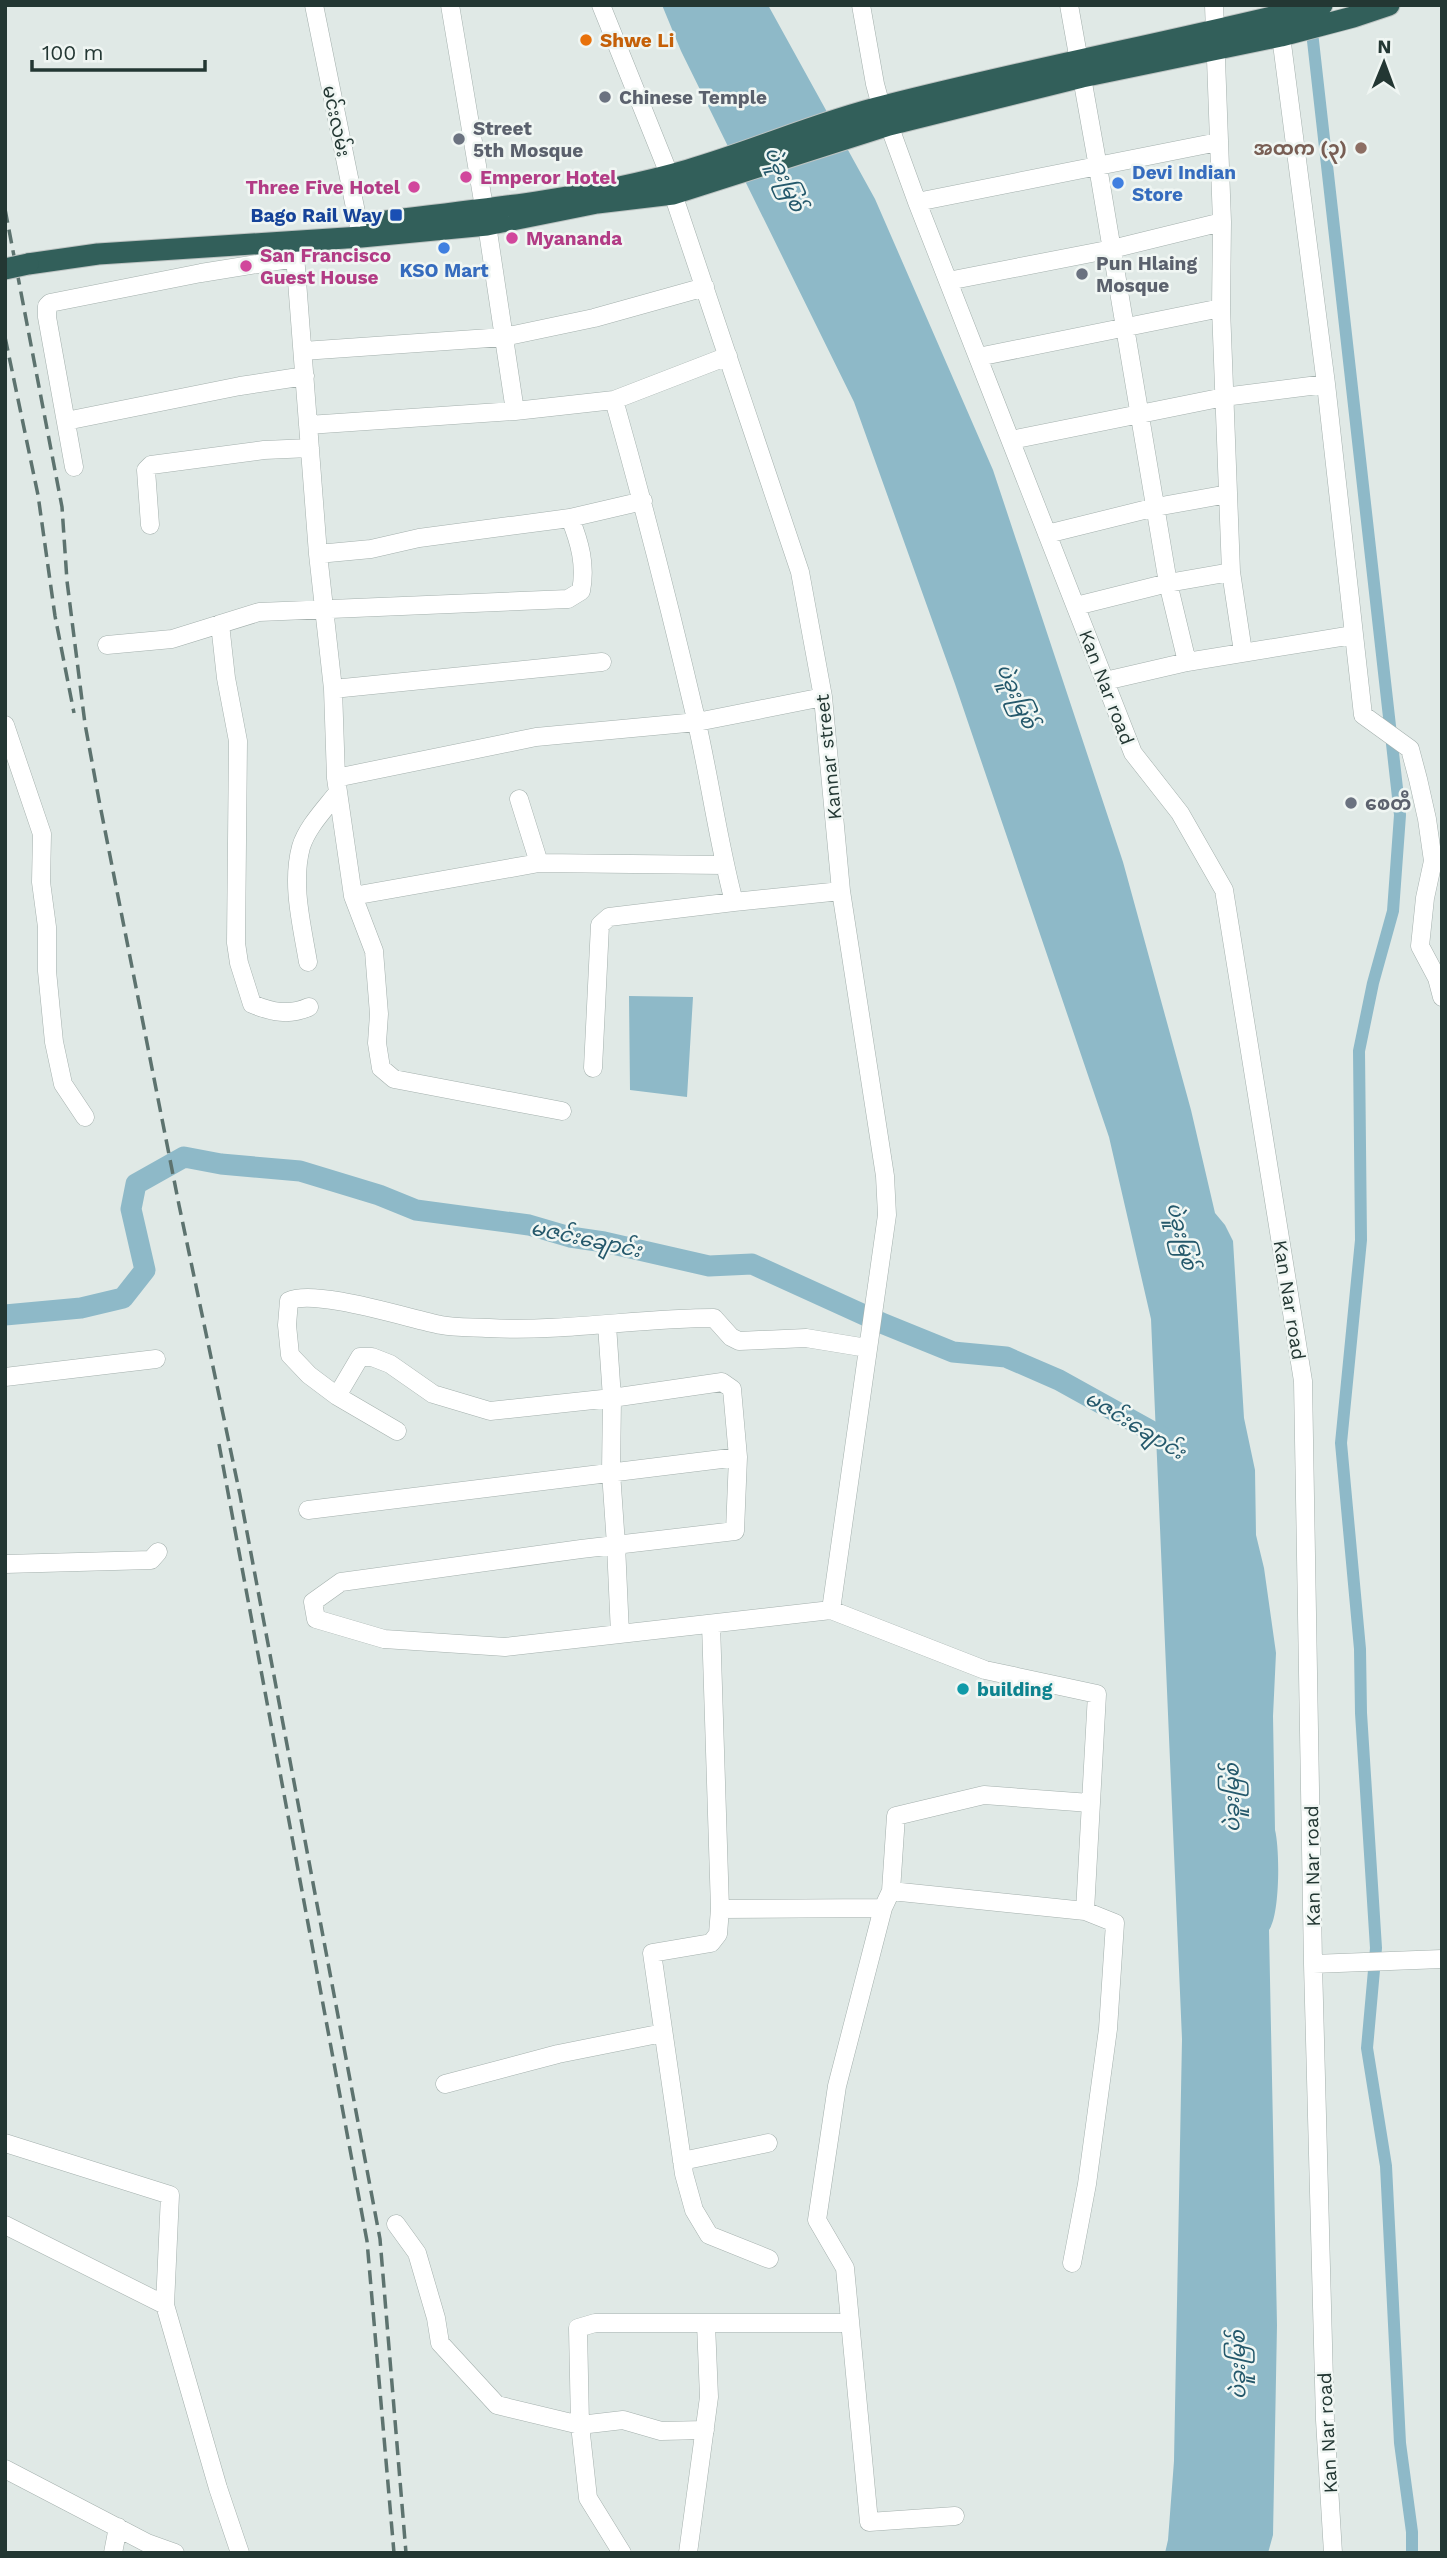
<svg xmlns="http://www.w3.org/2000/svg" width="1447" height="2558" font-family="'Work Sans','Noto Sans Myanmar',sans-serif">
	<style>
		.water { fill: #8eb9c8 }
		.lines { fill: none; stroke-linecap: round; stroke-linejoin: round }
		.canal { stroke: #8eb9c8; stroke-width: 12 }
		.river { stroke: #8eb9c8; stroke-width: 21 }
		.minor-casing { stroke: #a4b0ad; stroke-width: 19 }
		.highway-casing { stroke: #bdc3c2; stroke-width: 23 }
		.minor { stroke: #fff; stroke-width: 18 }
		.highway { stroke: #325f5a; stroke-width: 21 }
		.rail { stroke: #5d736f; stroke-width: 3.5; stroke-dasharray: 14 7; stroke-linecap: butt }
		.highway-bridge-casing { stroke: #bdc3c2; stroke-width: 23; stroke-linecap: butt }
		.highway-bridge { stroke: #325f5a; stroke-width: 21 }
		.food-dot { fill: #e8710a; stroke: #f0f6f3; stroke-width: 2.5 }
		.worship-dot { fill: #6b7280; stroke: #f0f6f3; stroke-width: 2.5 }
		.education-dot { fill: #8d6e63; stroke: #f0f6f3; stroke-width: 2.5 }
		.hotel-dot { fill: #d1479c; stroke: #f0f6f3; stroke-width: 2.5 }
		.shop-dot { fill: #3f7fe0; stroke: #f0f6f3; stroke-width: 2.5 }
		.transit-dot { fill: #1a4fb4; stroke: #f0f6f3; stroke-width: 2.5 }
		.culture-dot { fill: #0f9aa8; stroke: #f0f6f3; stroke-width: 2.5 }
		.labels { text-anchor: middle; stroke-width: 5; stroke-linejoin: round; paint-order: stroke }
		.food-label { font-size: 19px; font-weight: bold; fill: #c56008; stroke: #f0f6f3; text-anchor: start }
		.worship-label { font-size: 19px; font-weight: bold; fill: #5b616d; stroke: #f0f6f3; text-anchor: start }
		.street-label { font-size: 19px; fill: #233733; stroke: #f0f6f3 }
		.education-label { font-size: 19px; font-weight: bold; fill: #785e54; stroke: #f0f6f3; text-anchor: end }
		.shop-label { font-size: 19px; font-weight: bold; fill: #366cbe; stroke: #f0f6f3; text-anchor: start }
		.hotel-label { font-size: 19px; font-weight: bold; fill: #b23c85; stroke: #f0f6f3; text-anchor: start }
		.transit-label { font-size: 19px; font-weight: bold; fill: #164399; stroke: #f0f6f3; text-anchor: end }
		.culture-label { font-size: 19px; font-weight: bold; fill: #0d838f; stroke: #f0f6f3; text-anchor: start }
		.water-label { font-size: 21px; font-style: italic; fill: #24586b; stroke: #f0f6f3 }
	</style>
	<rect width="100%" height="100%" fill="#e0e9e6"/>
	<path class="water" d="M 662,5 L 768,5 L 875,199 L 993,470 L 1123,862 L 1191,1110 L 1215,1213 L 1225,1225 L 1233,1241 L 1244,1418 L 1255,1470 L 1256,1535 L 1264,1568 L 1276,1653 L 1273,1716 L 1275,1830 C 1280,1850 1280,1915 1269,1930 L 1277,2325 L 1273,2535 L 1268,2553 L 1165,2553 L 1168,2540 L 1174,2461 L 1182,2039 L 1151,1319 L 1109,1137 L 955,684 L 854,402 L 681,51 Z
		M 629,996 L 693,997 L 687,1097 L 630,1090 Z"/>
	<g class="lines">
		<path class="canal" d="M 1311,23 L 1400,815 L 1393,911 L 1373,983 L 1359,1051 L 1361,1240 L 1341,1443 L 1360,1649 L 1361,1713 L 1376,1948 L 1367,2048 L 1386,2166 L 1400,2443 L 1412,2532 L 1412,2553"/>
		<path class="river" d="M 5,1315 L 81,1308 L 123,1298 L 145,1270 L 131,1209 L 136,1184 L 184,1157 L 221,1164 L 300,1171 L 379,1195 L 416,1210 L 529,1225 L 570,1237 L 604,1242 L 709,1266 L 752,1264 L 884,1324 L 953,1352 L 1006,1357 L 1059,1380 L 1178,1446"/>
		<defs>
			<path id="minor" d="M 314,5 L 361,237
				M 450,5 L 487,225 L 515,411
				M 601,5 L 669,174
				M 861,5 L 875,84 L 881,106
				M 1069,5 L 1098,167 L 1168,583 L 1187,662
				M 1214,5 L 1222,222 L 1221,308 L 1231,572 L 1243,652
				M 1281,36 L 1326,384 L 1363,715 L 1410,749 L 1418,779 L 1427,819 L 1433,861 L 1425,898 L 1420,946 L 1437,978 L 1442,997
				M 889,125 L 917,202 L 1133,753 L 1180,813 L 1224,890 L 1303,1381 L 1313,1964 L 1325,2420 L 1333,2553
				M 917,202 L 1218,142
				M 294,242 L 318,554 L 333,689 L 336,778 L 353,896 L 374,951 L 379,1014 L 377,1043 L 381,1068 L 394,1079 L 562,1111
				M 948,281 L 1112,249 L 1222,222
				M 303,351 L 504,337 L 594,318 L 705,287
				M 978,357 L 1221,308
				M 614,400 C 644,506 671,612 696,719 C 710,780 718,841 734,902 L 841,891
				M 66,421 L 240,386 L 305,376
				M 308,425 L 515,411 L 614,400 L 728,356
				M 1011,440 L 1224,397 L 1326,384
				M 74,467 L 47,317 L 47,306 L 50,303 L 201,273 L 295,258
				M 570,518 L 643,501
				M 150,525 L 146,470 L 151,465 L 264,450 L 310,448
				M 1047,534 L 1156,507 L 1228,494
				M 1076,606 L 1168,583 L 1231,572
				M 220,624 L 226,678 L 238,741 L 236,943 L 239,963 L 252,1004 C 272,1012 289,1016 309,1007
				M 107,645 L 172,639 L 259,612 L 568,599 L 581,591 C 586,565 580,543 570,518 L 419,538 L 371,549 L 318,554
				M 1105,681 L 1187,662 L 1353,635
				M 333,689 L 602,662
				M 5,725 L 42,834 L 41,882 L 47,927 L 47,971 L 54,1042 L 63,1084 L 85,1117
				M 336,778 L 536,737 L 697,722 L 823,697
				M 519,799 L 539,863
				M 353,896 L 539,863 L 724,865
				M 308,962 C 302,926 291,884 301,847 C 307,827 325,809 338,792
				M 593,1068 L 600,925 L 609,917 L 734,902
				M 607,1325 L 612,1398 L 611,1472 L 616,1545 L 620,1634
				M 5,1377 L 156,1359
				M 337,1396 L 360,1357 L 372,1357 L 390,1364 L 433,1394 L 490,1411 L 612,1398 L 722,1382 L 732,1389 L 738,1457 L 735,1531 L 581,1549 L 341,1582 L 313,1602 L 316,1619 L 384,1639 L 505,1647 L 831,1610 L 887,1215 L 885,1176 L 841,891 L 823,697 L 800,572 L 673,194
				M 397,1431 L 337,1396 L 309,1375 L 290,1355 L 287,1325 L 289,1301 C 314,1288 410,1319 441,1325 C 456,1328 473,1327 489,1328 C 565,1332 639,1318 714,1318 L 731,1337 L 739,1341 L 806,1338 L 867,1348
				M 308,1510 L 738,1457
				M 5,1564 L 151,1560 L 158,1552
				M 831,1610 L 985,1670 L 1097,1694 L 1085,1911
				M 711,1624 L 720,1909 L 883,1908
				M 891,1891 L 1085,1911 L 1115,1923 L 1108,2029 L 1087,2184 L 1072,2263
				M 720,1909 L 718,1934 L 711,1943 L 652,1953 L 684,2174 L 694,2210 L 709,2235 L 769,2259
				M 1313,1964 L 1442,1959
				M 445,2084 L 558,2054 L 663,2033
				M 5,2143 L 170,2195 L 165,2305 L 218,2488 L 240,2553
				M 682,2161 L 768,2143
				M 396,2224 L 417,2253 L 436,2318 L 440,2343 L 497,2405 L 580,2425 L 623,2420 L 661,2431 L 705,2430
				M 5,2225 L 165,2305
				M 5,2469 L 147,2543 L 175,2553
				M 955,2516 L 869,2522 L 845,2268 L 817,2220 L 837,2086 L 883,1908 L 891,1891 L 896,1816 L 984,1795 L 1090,1803
				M 113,2553 L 118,2527
				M 622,2553 L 588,2498 L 580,2425 L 578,2328 L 595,2323 L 850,2323
				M 688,2553 L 709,2397 L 706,2324"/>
			<path id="highway" d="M 376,222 C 480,210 587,199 688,170 C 754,151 818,122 884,106 C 1029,69 1176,41 1322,5
				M 28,264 L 98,254 L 361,237 L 487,225 L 597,203 L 673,194 L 889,125 L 1082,77 L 1281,36 L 1353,17 L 1389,5"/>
		</defs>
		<use href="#minor" class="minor-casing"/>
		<use href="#highway" class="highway-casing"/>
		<use href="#minor" class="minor"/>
		<use href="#highway" class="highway"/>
		<path class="rail" d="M 5,209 L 62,507 L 67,581 L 85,724 L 99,800 L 179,1205 L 240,1495 L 380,2239 L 406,2553
			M 5,337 L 38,495 L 55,616 L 74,713
			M 219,1444 L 367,2241 L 394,2553"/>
		<defs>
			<path id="highway-bridge" d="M 5,269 L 28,264"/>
		</defs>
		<use href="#highway-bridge" class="highway-bridge-casing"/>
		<use href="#highway-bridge" class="highway-bridge"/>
	</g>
	<circle class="food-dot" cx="586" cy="40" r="7"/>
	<g class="worship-dot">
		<circle cx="605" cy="97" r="7"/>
		<circle cx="459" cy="139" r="7"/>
		<circle cx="1082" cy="274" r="7"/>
		<circle cx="1351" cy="803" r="7"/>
	</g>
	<circle class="education-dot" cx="1361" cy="148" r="7"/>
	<g class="hotel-dot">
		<circle cx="466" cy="177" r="7"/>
		<circle cx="414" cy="187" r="7"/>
		<circle cx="512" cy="238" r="7"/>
		<circle cx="246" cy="266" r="7"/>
	</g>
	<g class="shop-dot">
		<circle cx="1118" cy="183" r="7"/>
		<circle cx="444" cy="248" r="7"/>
	</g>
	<rect class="transit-dot" x="389" y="208" width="14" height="14" rx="3.5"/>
	<circle class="culture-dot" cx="963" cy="1689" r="7"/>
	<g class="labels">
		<g class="food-label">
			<text x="600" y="47">Shwe Li</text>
		</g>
		<g class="worship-label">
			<text x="619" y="104">Chinese Temple</text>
			<text x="473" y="135">Street<tspan x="473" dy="22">5th Mosque</tspan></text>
			<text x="1096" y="270">Pun Hlaing<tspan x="1096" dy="22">Mosque</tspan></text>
			<text x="1365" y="810">စေတီ</text>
		</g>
		<g class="street-label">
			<text transform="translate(337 121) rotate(78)" y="7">မင်းလမ်း</text>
			<text transform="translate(1107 687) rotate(69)" y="7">Kan Nar road</text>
			<text transform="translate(828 757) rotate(-96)" y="7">Kannar street</text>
			<text transform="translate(1290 1300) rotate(81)" y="7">Kan Nar road</text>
			<text transform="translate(1312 1866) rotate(-91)" y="7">Kan Nar road</text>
			<text transform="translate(1327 2433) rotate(-93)" y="7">Kan Nar road</text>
		</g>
		<g class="education-label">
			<text x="1347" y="155">အထက (၃)</text>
		</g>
		<g class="shop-label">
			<text x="1132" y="179">Devi Indian<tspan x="1132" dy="22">Store</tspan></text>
			<text x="444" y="277" text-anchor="middle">KSO Mart</text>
		</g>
		<g class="hotel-label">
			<text x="480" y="184">Emperor Hotel</text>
			<text x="400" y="194" text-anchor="end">Three Five Hotel</text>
			<text x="526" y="245">Myananda</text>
			<text x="260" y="262">San Francisco<tspan x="260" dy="22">Guest House</tspan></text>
		</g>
		<g class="transit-label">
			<text x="382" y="222">Bago Rail Way</text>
		</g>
		<g class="culture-label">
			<text x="977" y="1696">building</text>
		</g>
		<g class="water-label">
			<text transform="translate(785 179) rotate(66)" y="7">ပဲခူးမြစ်</text>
			<text transform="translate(1017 696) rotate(66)" y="7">ပဲခူးမြစ်</text>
			<text transform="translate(1182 1236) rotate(76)" y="7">ပဲခူးမြစ်</text>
			<text transform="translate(586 1239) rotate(12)" y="7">မဇင်းချောင်း</text>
			<text transform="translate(1135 1425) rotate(31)" y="7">မဇင်းချောင်း</text>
			<text transform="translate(1232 1798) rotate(-91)" y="7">ပဲခူးမြစ်</text>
			<text transform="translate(1238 2365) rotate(-91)" y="7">ပဲခူးမြစ်</text>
		</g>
	</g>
	<rect width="1447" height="2558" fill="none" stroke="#233733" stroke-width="14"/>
	<g transform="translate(1384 63) rotate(1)" stroke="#f0f6f3" stroke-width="5" paint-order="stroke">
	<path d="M0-5L12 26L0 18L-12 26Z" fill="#233733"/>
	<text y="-10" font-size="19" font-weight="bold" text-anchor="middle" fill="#233733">N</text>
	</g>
	<path d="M32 60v10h173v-10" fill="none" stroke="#233733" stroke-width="3.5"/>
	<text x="42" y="60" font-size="21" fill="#233733" stroke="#f0f6f3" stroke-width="5" paint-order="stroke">100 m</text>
</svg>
